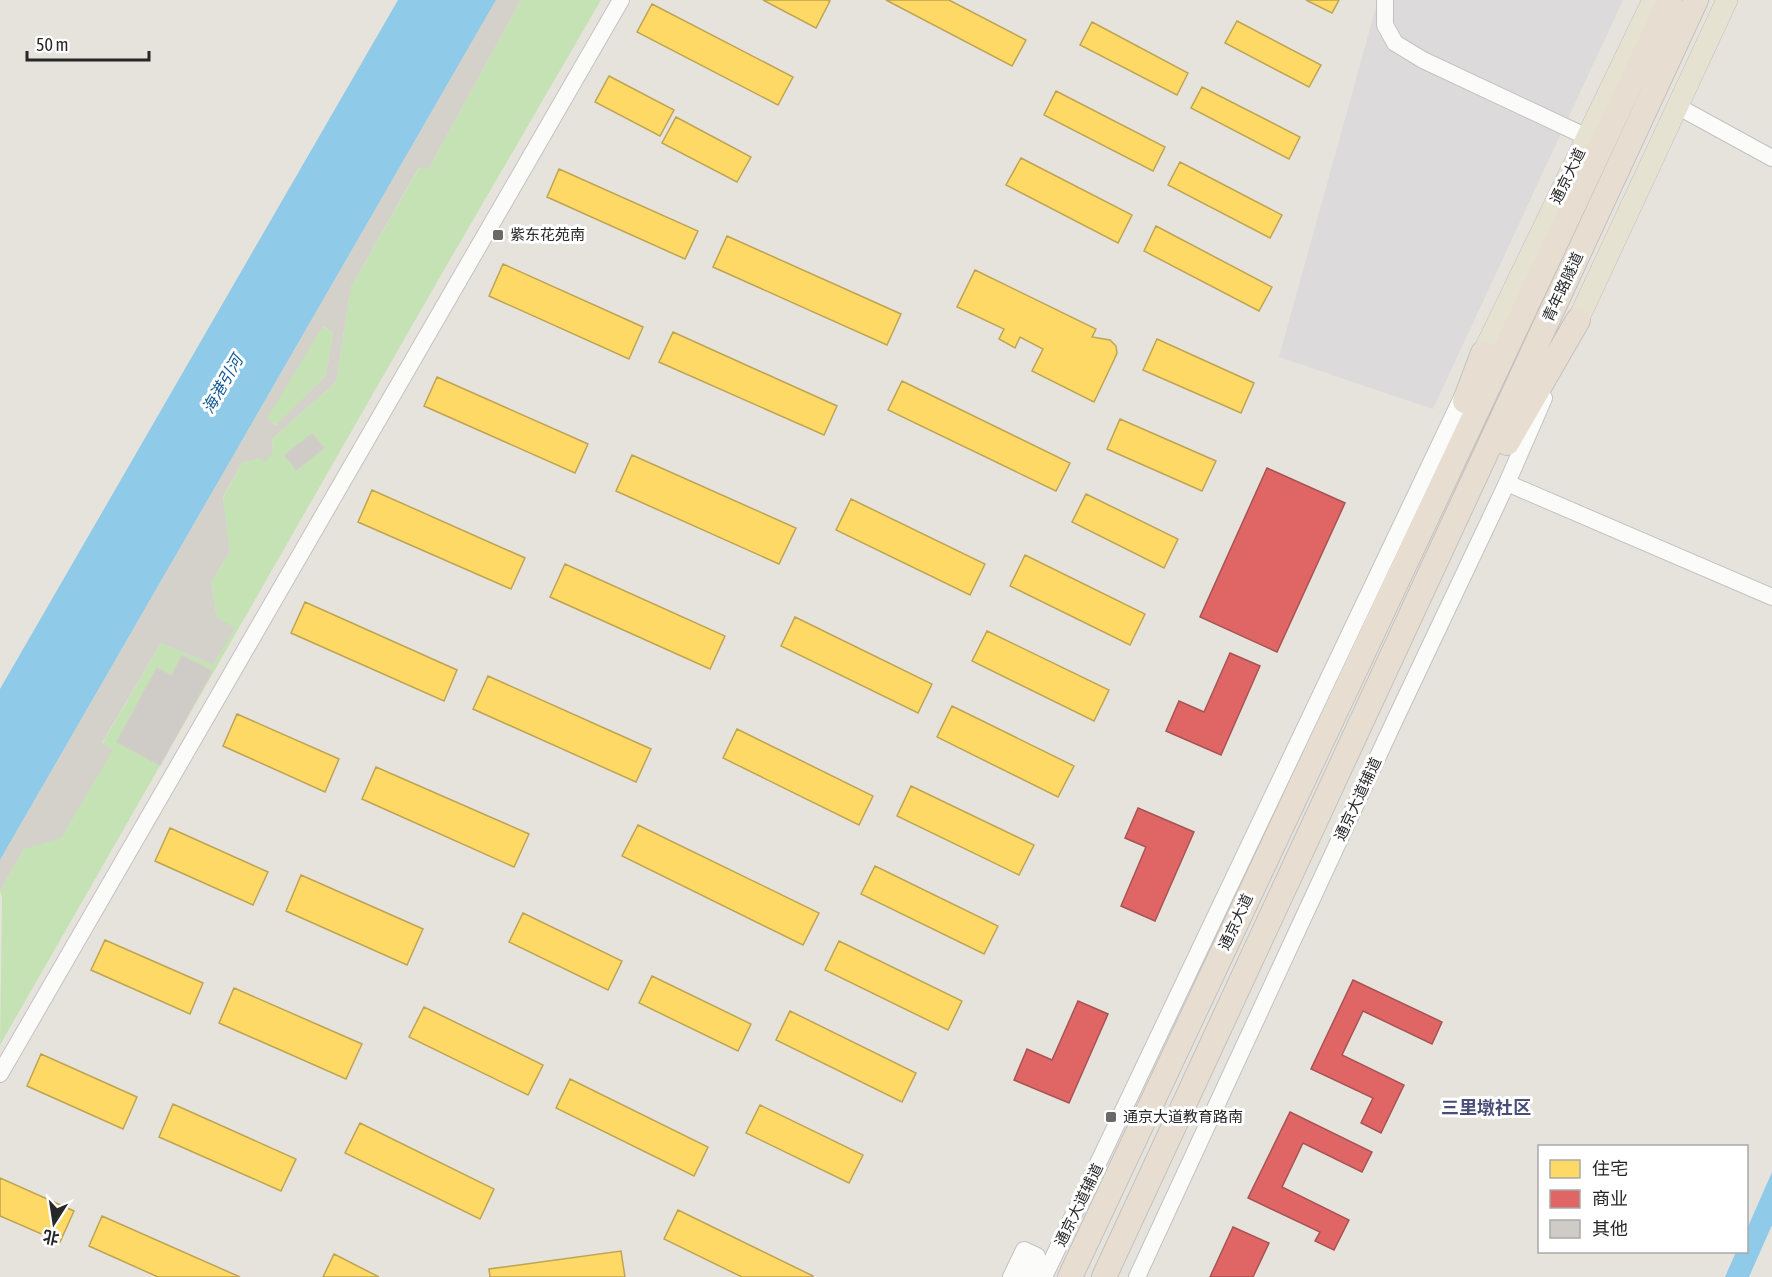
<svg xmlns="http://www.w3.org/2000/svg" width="1772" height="1277" font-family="'Asap Condensed','Noto Sans SC',sans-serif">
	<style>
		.industrial { fill: #dcdadb }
		.green { fill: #c4e2b4 }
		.plaza { fill: #d4d1cb; fill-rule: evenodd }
		.water { fill: #8fcae8 }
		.homes { fill: #ffd966; stroke: #bea453; stroke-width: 1.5 }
		.shops { fill: #e06666; stroke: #a85353; stroke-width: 1.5 }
		.building { fill: #cfccc7; stroke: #d1cec8; stroke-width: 1.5 }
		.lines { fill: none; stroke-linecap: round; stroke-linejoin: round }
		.minor-casing { stroke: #c3c2c2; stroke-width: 18 }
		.major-casing { stroke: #c3c1bf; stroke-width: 22 }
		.highway-casing { stroke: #c3c1bf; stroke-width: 26 }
		.minor { stroke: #fbfbfa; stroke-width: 16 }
		.major { stroke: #e5e2d2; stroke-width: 21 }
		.highway { stroke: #e8ddd1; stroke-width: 24 }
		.poi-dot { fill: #6a6966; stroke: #fff; stroke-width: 2 }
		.labels { text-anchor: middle; stroke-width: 6; stroke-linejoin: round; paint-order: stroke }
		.street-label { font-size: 15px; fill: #272727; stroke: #fff }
		.poi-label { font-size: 15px; fill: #272727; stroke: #fff; text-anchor: start }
		.water-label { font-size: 16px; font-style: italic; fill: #0e5a94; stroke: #fff }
		.quarter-label { font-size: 18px; font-weight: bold; fill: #484d77; stroke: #fff }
	</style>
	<rect width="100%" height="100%" fill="#e6e3dc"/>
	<path class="industrial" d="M 1378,0 L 1623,0 L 1433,409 L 1279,357 Z"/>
	<path class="green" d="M 521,0 L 601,0 L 437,282 L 0,1045 L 2,898 L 0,891 L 24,849 L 113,750 L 102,744 L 161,643 L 213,665 L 234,628 L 217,617 L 211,583 L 230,551 L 223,498 L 242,463 L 273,452 L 272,439 L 336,382 L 351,287 L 420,166 L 428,170 Z
		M 322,326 L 333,333 L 326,375 L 277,425 L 266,418 Z"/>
	<path class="plaza" d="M 496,0 L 521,0 L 428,170 L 419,167 L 351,287 L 336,382 L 272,439 L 273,452 L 266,462 L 259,458 L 242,463 L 223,497 L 230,551 L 211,583 L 217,617 L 235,628 L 213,665 L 161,643 L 102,743 L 113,750 L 61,838 L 24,849 L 0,891 L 0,860 ZM 323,326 L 333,333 L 326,375 L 276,425 L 267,418 Z"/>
	<path class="water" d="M 398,0 L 496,0 L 0,860 L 0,689 Z
		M 1772,1172 L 1772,1225 L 1749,1277 L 1725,1277 L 1736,1252 L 1746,1252 L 1747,1229 Z"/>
	<path class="homes" d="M 763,0 L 827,0 L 830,1 L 816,28 Z
		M 886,0 L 949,0 L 1026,40 L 1012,66 Z
		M 1306,0 L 1339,0 L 1332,13 Z
		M 652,4 L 793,77 L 778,105 L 637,32 Z
		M 1237,21 L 1321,65 L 1309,87 L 1225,43 Z
		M 1092,22 L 1188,73 L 1177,95 L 1080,45 Z
		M 609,76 L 674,110 L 660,136 L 595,102 Z
		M 1202,87 L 1300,137 L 1289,159 L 1191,108 Z
		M 1056,91 L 1165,147 L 1153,171 L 1044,115 Z
		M 676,117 L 751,157 L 737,182 L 662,143 Z
		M 1021,158 L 1132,215 L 1118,243 L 1006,185 Z
		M 1180,162 L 1282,215 L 1270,238 L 1168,185 Z
		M 559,169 L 698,231 L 685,259 L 547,197 Z
		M 1156,226 L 1272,287 L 1259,311 L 1144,251 Z
		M 727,236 L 901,314 L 887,345 L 713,267 Z
		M 503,264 L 643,327 L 629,359 L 489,296 Z
		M 975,270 L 1096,329 L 1092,337 L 1110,340 L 1116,346 L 1117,353 L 1114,360 L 1094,402 L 1032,371 L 1043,349 L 1020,337 L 1015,348 L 999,339 L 1004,329 L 957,307 Z
		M 673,332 L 837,406 L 824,435 L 659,362 Z
		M 1157,339 L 1254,383 L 1241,413 L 1143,370 Z
		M 437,377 L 588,444 L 575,473 L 424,406 Z
		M 902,381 L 1070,463 L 1056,491 L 888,410 Z
		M 1120,419 L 1216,461 L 1202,491 L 1107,449 Z
		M 632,455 L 796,528 L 779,564 L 616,491 Z
		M 372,490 L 525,558 L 511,589 L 358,522 Z
		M 1086,494 L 1178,539 L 1164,568 L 1072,522 Z
		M 851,499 L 985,564 L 970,595 L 836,530 Z
		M 1025,555 L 1145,614 L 1130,645 L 1010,586 Z
		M 565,564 L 725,636 L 710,669 L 550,597 Z
		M 305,602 L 457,670 L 444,701 L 291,633 Z
		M 795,617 L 932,684 L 918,713 L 781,646 Z
		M 987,631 L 1109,690 L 1094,721 L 972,661 Z
		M 488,676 L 651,749 L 636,782 L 473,709 Z
		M 952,706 L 1074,766 L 1058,797 L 937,737 Z
		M 237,714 L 339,759 L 325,792 L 223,746 Z
		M 737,729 L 873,796 L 859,825 L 723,758 Z
		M 376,767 L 529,834 L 514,867 L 362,799 Z
		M 911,786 L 1034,845 L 1019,875 L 897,816 Z
		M 638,825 L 819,913 L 803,945 L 622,856 Z
		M 170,828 L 268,872 L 253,905 L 155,861 Z
		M 875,866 L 998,926 L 984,954 L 861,894 Z
		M 301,875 L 423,929 L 407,965 L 286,911 Z
		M 523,913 L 622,961 L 608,990 L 509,942 Z
		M 105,940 L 203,983 L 190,1014 L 91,970 Z
		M 839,941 L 962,1001 L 948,1030 L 825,970 Z
		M 652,976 L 751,1024 L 738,1051 L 639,1003 Z
		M 234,988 L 362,1044 L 346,1079 L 219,1023 Z
		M 424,1007 L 543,1065 L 528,1095 L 409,1037 Z
		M 790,1011 L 916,1073 L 902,1102 L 776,1040 Z
		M 41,1054 L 137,1097 L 123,1129 L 27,1086 Z
		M 570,1079 L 708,1147 L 694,1176 L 556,1108 Z
		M 173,1104 L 296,1159 L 281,1191 L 159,1137 Z
		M 760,1105 L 863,1155 L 849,1183 L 746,1133 Z
		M 360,1123 L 494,1189 L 480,1219 L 345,1153 Z
		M 0,1178 L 74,1211 L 60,1242 L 0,1216 Z
		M 678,1210 L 813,1276 L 812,1277 L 742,1277 L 664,1239 Z
		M 102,1216 L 240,1277 L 158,1277 L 89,1246 Z
		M 621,1251 L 625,1277 L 490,1277 L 489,1269 Z
		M 334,1254 L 379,1277 L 323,1277 Z"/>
	<path class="shops" d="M 1267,468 L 1345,503 L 1277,652 L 1200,617 Z
		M 1230,653 L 1260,666 L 1221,755 L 1166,731 L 1179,701 L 1204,712 Z
		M 1138,808 L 1194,832 L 1155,921 L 1121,906 L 1146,847 L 1125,838 Z
		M 1353,980 L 1442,1022 L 1432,1044 L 1363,1011 L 1342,1055 L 1404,1085 L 1381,1133 L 1361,1123 L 1373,1098 L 1311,1069 Z
		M 1078,1001 L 1108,1014 L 1069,1103 L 1014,1080 L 1027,1049 L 1052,1060 Z
		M 1290,1112 L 1372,1152 L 1362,1172 L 1303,1143 L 1282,1187 L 1349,1220 L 1334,1250 L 1315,1241 L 1320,1232 L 1248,1198 Z
		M 1233,1227 L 1269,1243 L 1253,1277 L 1210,1277 Z"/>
	<path class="building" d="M 312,434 L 324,448 L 296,470 L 285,455 Z
		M 182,656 L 212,671 L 160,765 L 117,742 L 157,668 L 172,676 Z"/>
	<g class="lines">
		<defs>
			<path id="minor" d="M 1385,0 L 1385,25 L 1395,43 L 1423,60 L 1587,137
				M 1677,106 L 1772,158
				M 1507,483 L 1772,597
				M 0,1074 L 621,0
				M 1011,1277 L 1024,1250 L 1037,1256 L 1027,1277
				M 1044,1277 L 1466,389
				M 1137,1277 L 1393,724 L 1507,483 L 1544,398"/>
			<path id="major" d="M 1578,320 L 1727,0
				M 1483,353 L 1653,0"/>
			<path id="highway" d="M 1465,401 L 1483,353
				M 1507,443 L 1578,320
				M 1070,1277 L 1670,0
				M 1104,1277 L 1696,0"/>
		</defs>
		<use href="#minor" class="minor-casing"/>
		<use href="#major" class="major-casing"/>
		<use href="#highway" class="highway-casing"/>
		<use href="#minor" class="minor"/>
		<use href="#major" class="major"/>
		<use href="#highway" class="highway"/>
	</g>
	<g class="poi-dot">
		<rect x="492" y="229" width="12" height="12" rx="3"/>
		<rect x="1105" y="1111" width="12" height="12" rx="3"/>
	</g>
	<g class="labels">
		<g class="street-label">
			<text transform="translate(1568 176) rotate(-64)" y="5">通京大道</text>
			<text transform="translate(1563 287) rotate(-65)" y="5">青年路隧道</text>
			<text transform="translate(1358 799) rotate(-65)" y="5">通京大道辅道</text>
			<text transform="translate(1236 922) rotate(-65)" y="5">通京大道</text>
			<text transform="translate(1079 1205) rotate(-64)" y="5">通京大道辅道</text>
		</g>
		<g class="poi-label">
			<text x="510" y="240">紫东花苑南</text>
			<text x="1123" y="1122">通京大道教育路南</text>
		</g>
		<g class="water-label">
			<text transform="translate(222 384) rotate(-60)" y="6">海港引河</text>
		</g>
		<g class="quarter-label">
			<text x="1486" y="1114">三里墩社区</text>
		</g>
	</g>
	<rect x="1538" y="1145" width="210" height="108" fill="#ffffff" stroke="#a9a9a9" stroke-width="1.5"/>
	<rect x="1550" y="1160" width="30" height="18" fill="#ffd966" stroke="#a9a9a9" stroke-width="1.5"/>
	<text x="1592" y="1175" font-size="18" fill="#272727">住宅</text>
	<rect x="1550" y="1190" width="30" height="18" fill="#e06666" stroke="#a9a9a9" stroke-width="1.5"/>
	<text x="1592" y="1205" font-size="18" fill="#272727">商业</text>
	<rect x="1550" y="1220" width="30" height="18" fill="#cfccc7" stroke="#a9a9a9" stroke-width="1.5"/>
	<text x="1592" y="1235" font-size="18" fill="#272727">其他</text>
	<g transform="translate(54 1223) rotate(192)" stroke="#ffffff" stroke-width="4.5" paint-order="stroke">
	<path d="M0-4.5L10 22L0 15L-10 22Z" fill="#272727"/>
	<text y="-9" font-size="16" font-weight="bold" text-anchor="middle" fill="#272727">北</text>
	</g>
	<path d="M27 51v9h122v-9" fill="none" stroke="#272727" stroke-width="3"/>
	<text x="36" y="51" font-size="18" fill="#272727" stroke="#ffffff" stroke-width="4.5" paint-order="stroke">50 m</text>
</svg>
